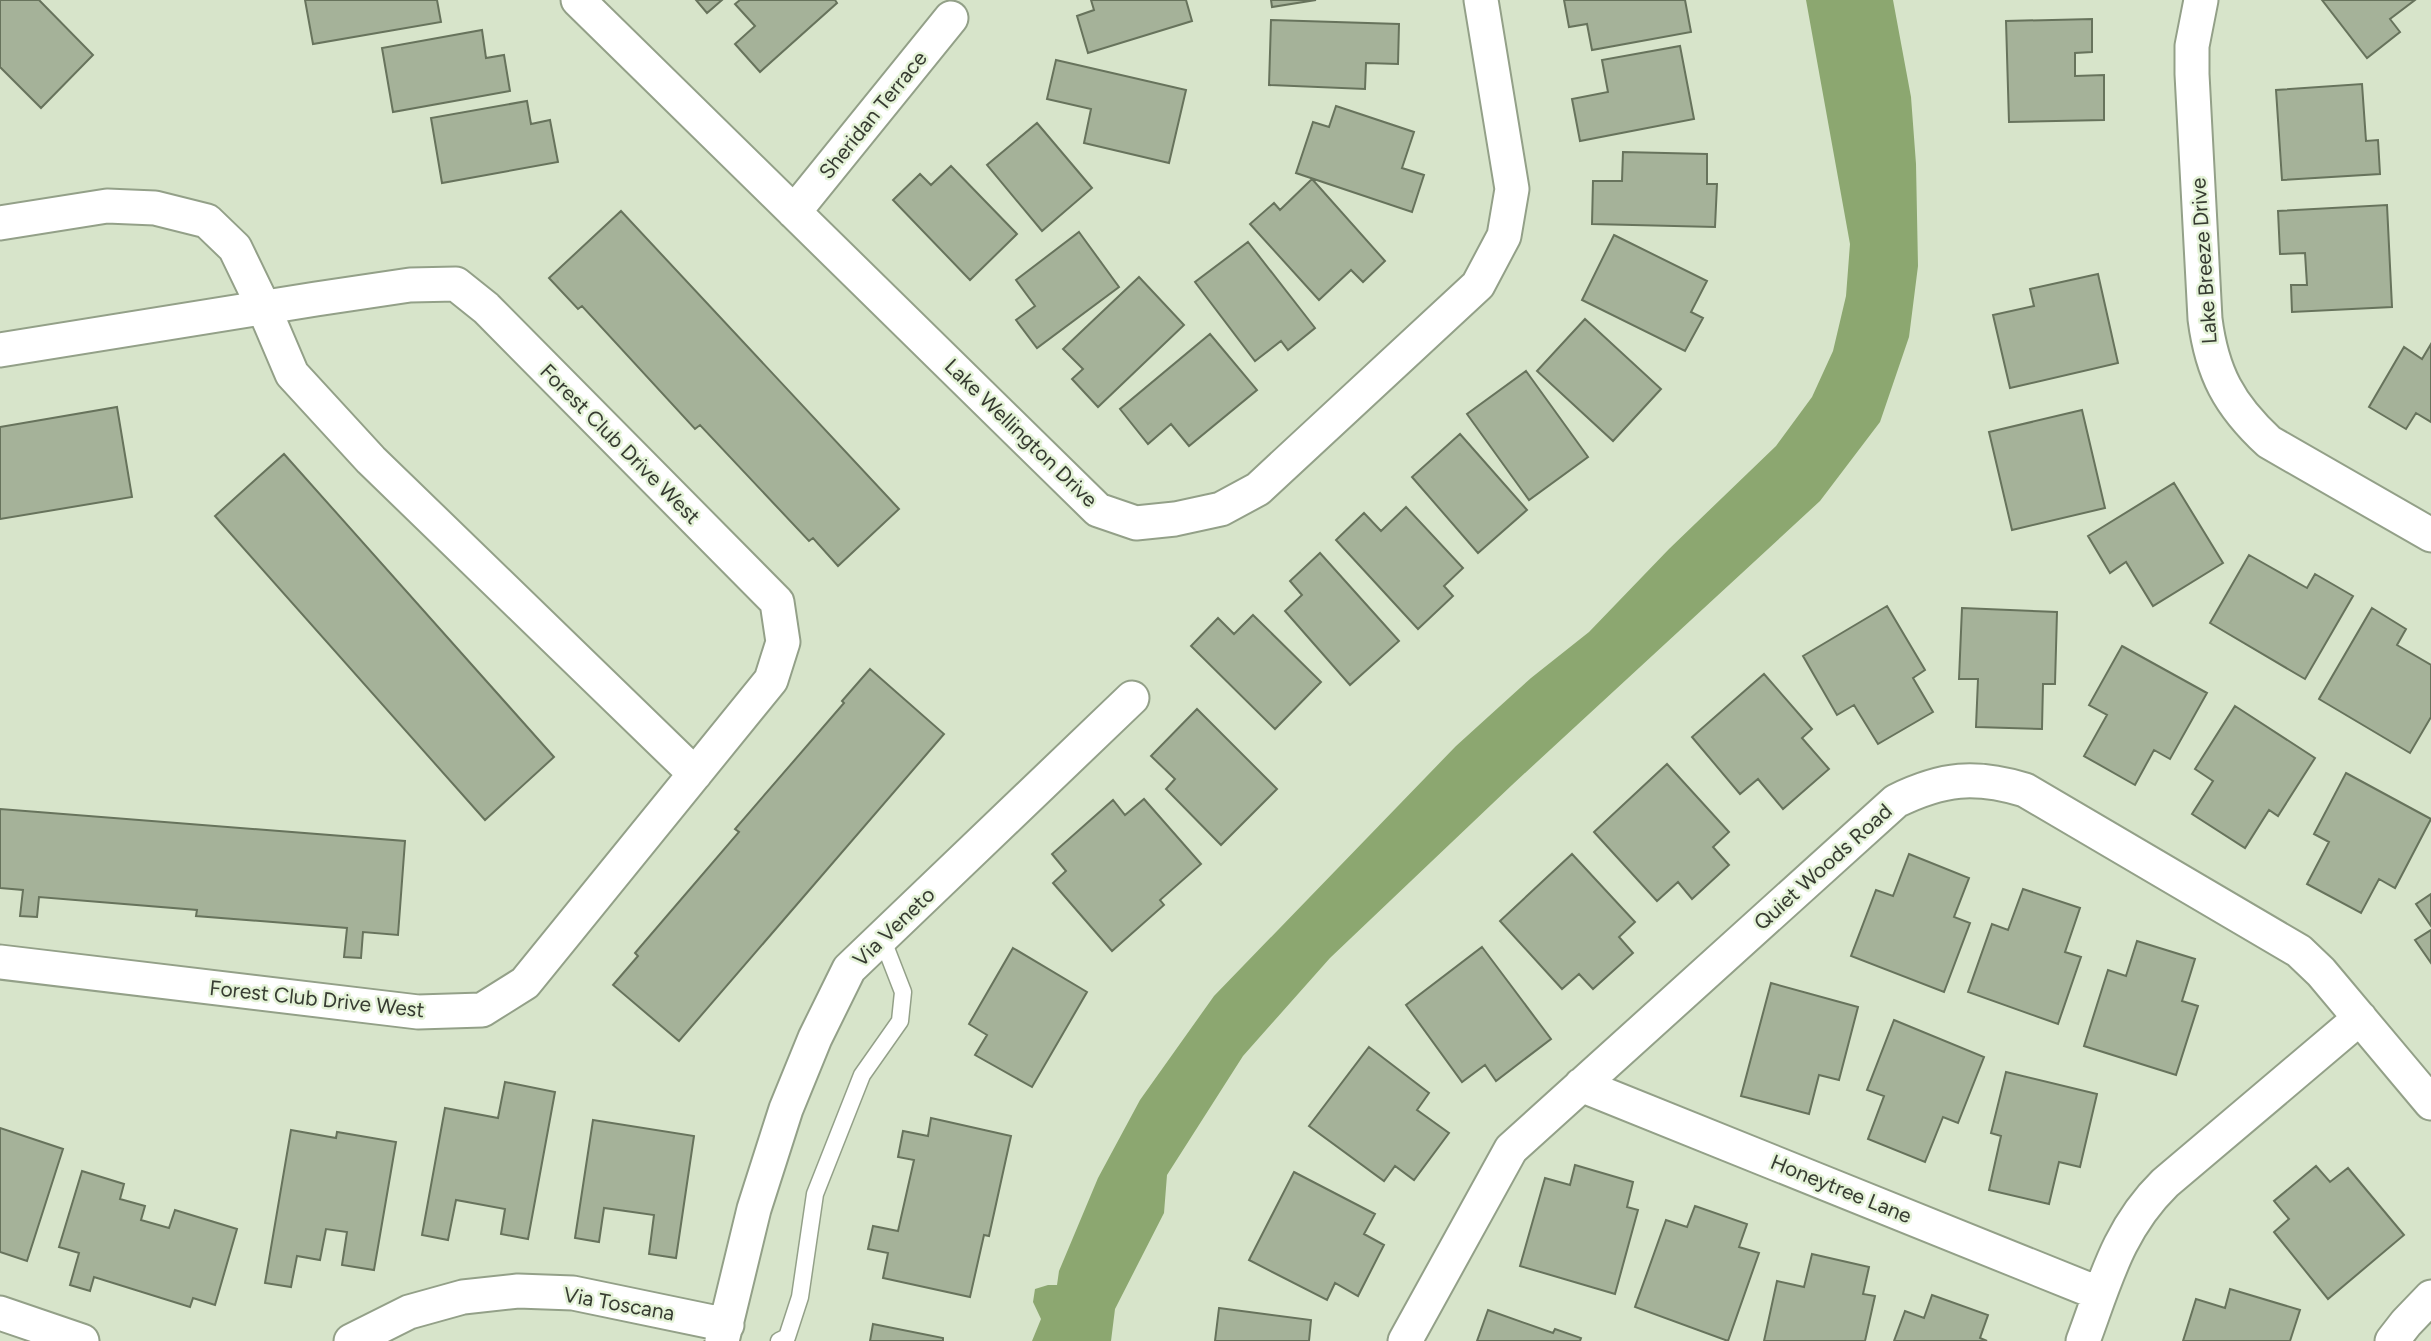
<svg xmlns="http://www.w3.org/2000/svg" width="2431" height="1341" font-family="Figtree,sans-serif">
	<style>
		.water { fill: #8ca770 }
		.building { fill: #a5b299; stroke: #67735c; stroke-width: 2 }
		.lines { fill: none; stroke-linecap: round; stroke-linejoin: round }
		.service-casing { stroke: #93a088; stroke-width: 19 }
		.minor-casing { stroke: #93a088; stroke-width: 37 }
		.service { stroke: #fff; stroke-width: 16 }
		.minor { stroke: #fff; stroke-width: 33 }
		.labels { text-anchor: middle; stroke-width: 5; stroke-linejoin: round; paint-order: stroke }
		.street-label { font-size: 21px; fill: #363b31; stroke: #e4f2d7 }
	</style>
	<rect width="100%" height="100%" fill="#d7e4ca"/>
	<path class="water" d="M 1806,0 L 1893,0 L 1911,97 L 1916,164 L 1918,266 L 1909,337 L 1880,422 L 1820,501 L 1512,785 L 1330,958 L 1243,1056 L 1167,1175 L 1164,1213 L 1115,1309 L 1111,1341 L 1032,1341 L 1041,1319 L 1033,1302 L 1035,1289 L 1048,1285 L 1057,1285 L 1059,1271 L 1098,1178 L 1140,1100 L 1214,996 L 1456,746 L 1531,678 L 1589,632 L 1669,549 L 1776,446 L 1812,397 L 1833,351 L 1846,296 L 1850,244 Z"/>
	<path class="building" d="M 0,0 L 39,0 L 93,55 L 41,108 L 0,67 Z
		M 305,0 L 437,0 L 441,22 L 313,44 Z
		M 696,0 L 722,0 L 707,13 Z
		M 740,0 L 835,0 L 837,3 L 760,72 L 735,44 L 755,26 L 735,4 Z
		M 1091,0 L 1186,0 L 1192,21 L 1088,53 L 1077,16 L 1094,10 Z
		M 1271,0 L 1316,0 L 1272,7 Z
		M 1564,0 L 1685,0 L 1691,32 L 1592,50 L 1587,24 L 1569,27 Z
		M 2322,0 L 2415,0 L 2390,19 L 2400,32 L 2367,58 Z
		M 2092,19 L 2092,52 L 2075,53 L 2075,76 L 2104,75 L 2104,120 L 2009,122 L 2006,21 Z
		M 1271,20 L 1399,24 L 1398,64 L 1366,63 L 1365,89 L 1269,85 Z
		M 482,30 L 486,58 L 504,55 L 510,91 L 393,112 L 382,48 Z
		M 1680,46 L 1694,119 L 1580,141 L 1572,99 L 1608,92 L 1602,60 Z
		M 1056,60 L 1186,90 L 1169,163 L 1084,143 L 1091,109 L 1047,99 Z
		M 2362,84 L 2366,141 L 2378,140 L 2380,174 L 2282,180 L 2276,90 Z
		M 527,101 L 531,124 L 550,120 L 558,162 L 442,183 L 431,118 Z
		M 1336,106 L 1414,132 L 1402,168 L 1424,175 L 1412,212 L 1296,173 L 1313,122 L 1329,127 Z
		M 1037,123 L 1092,188 L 1042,231 L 987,165 Z
		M 1623,152 L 1707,154 L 1707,184 L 1717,184 L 1715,227 L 1592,224 L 1593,181 L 1622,181 Z
		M 951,166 L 1017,234 L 970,280 L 893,200 L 920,174 L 931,185 Z
		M 1312,179 L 1385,261 L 1363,282 L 1351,270 L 1319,300 L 1250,224 L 1274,203 L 1280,210 Z
		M 2387,205 L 2392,307 L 2292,312 L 2291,285 L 2307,285 L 2305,253 L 2280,254 L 2278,211 Z
		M 621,211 L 899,509 L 838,566 L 813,538 L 809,541 L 700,425 L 695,429 L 582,306 L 578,309 L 549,278 Z
		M 1079,232 L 1119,287 L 1037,348 L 1016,320 L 1035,306 L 1016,280 Z
		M 1614,235 L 1707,281 L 1691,312 L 1703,318 L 1685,351 L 1582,300 Z
		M 1248,242 L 1315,328 L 1288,350 L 1281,341 L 1255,361 L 1195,282 Z
		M 2098,274 L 2118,363 L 2010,388 L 1993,315 L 2034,306 L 2030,289 Z
		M 1139,277 L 1184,325 L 1098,407 L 1072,379 L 1083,369 L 1063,349 Z
		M 1585,319 L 1661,389 L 1613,441 L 1537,371 Z
		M 1210,334 L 1257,390 L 1189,446 L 1171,424 L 1148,444 L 1120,409 Z
		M 2431,344 L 2431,422 L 2416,413 L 2406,429 L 2369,407 L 2404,347 L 2422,359 Z
		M 1526,371 L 1588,457 L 1529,500 L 1467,414 Z
		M 117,407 L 132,497 L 0,519 L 0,427 Z
		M 2082,410 L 2105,508 L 2012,530 L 1989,432 Z
		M 1460,434 L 1527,510 L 1478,553 L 1412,477 Z
		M 284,454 L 554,757 L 485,820 L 215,516 Z
		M 2174,483 L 2223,563 L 2153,606 L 2126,562 L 2110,573 L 2088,536 Z
		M 1406,507 L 1463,568 L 1444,586 L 1453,596 L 1418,629 L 1336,540 L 1364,513 L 1381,531 Z
		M 1320,553 L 1399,641 L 1350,685 L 1285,611 L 1302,595 L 1290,581 Z
		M 2249,555 L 2307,588 L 2315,574 L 2353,596 L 2305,679 L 2210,623 Z
		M 1887,606 L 1925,670 L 1913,678 L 1933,712 L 1878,744 L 1854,705 L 1837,715 L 1803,656 Z
		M 1962,608 L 2057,612 L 2055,684 L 2043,684 L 2042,729 L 1976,727 L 1978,679 L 1959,679 Z
		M 2372,608 L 2406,629 L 2397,645 L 2431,665 L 2431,717 L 2410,753 L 2319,699 Z
		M 1253,615 L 1321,682 L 1275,729 L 1191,646 L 1218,618 L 1234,634 Z
		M 2122,646 L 2207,693 L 2170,759 L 2154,750 L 2135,785 L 2084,756 L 2107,715 L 2089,705 Z
		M 870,669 L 944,734 L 679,1041 L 613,985 L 638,956 L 635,953 L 739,832 L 735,829 L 844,703 L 842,701 Z
		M 1764,674 L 1812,729 L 1802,738 L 1829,769 L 1783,809 L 1758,779 L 1740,794 L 1692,737 Z
		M 2235,706 L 2315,758 L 2278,816 L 2269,810 L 2245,848 L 2192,814 L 2213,781 L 2195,769 Z
		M 1197,709 L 1277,789 L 1221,845 L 1166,789 L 1175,779 L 1151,756 Z
		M 1667,764 L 1729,832 L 1713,847 L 1729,865 L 1692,899 L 1678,882 L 1657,901 L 1594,832 Z
		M 2346,773 L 2431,819 L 2395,888 L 2379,879 L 2361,913 L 2307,884 L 2329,842 L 2314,834 Z
		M 1144,799 L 1201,864 L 1160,900 L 1164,905 L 1112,951 L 1053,883 L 1066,871 L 1052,854 L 1113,800 L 1125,815 Z
		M 0,809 L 405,841 L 398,935 L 363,932 L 361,958 L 344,957 L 347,928 L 196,916 L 197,910 L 39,897 L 37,917 L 20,916 L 23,890 L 0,888 Z
		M 1572,854 L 1635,922 L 1619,937 L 1633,953 L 1593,989 L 1579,974 L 1562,989 L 1500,921 Z
		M 1909,854 L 1969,878 L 1954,917 L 1970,923 L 1944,992 L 1851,956 L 1876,890 L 1893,896 Z
		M 2023,889 L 2080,908 L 2065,952 L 2081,957 L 2058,1024 L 1968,992 L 1992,924 L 2008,930 Z
		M 2431,894 L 2431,926 L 2416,904 Z
		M 2431,930 L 2431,963 L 2415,940 Z
		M 2137,941 L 2195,959 L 2182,1001 L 2198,1006 L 2176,1075 L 2084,1046 L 2108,970 L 2126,976 Z
		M 1482,947 L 1551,1039 L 1496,1081 L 1485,1065 L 1462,1082 L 1406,1005 Z
		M 1013,948 L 1087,992 L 1032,1087 L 975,1055 L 987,1035 L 969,1024 Z
		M 1771,983 L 1858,1007 L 1839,1080 L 1819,1075 L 1809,1114 L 1741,1096 Z
		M 1894,1020 L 1984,1057 L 1958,1123 L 1943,1117 L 1925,1162 L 1868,1139 L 1884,1096 L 1867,1090 Z
		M 1369,1047 L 1429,1093 L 1417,1110 L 1449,1133 L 1414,1180 L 1395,1166 L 1384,1181 L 1309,1126 Z
		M 2006,1072 L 2097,1094 L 2080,1167 L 2059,1162 L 2049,1204 L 1989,1190 L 2001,1136 L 1991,1133 Z
		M 505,1082 L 555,1092 L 528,1239 L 501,1234 L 505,1209 L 456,1200 L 448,1240 L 422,1235 L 445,1108 L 498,1118 Z
		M 931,1118 L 1011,1136 L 989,1236 L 984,1235 L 970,1297 L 883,1278 L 888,1253 L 868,1249 L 873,1226 L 898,1231 L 914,1160 L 898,1157 L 903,1131 L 928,1136 Z
		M 593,1120 L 694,1136 L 676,1258 L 649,1254 L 654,1215 L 604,1208 L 599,1242 L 575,1238 Z
		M 0,1128 L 63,1149 L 27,1261 L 0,1252 Z
		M 291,1130 L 336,1138 L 337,1132 L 396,1142 L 374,1270 L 342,1265 L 347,1232 L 326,1229 L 320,1260 L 297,1256 L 291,1287 L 265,1283 Z
		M 1575,1165 L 1633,1182 L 1627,1207 L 1638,1210 L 1615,1294 L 1520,1266 L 1545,1178 L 1570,1185 Z
		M 2316,1166 L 2330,1182 L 2348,1168 L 2404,1235 L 2328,1299 L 2274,1232 L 2289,1219 L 2274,1201 Z
		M 82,1171 L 124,1184 L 120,1199 L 145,1206 L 141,1220 L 169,1228 L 175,1210 L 237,1229 L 215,1305 L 193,1298 L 190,1307 L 94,1277 L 90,1291 L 70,1285 L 79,1253 L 59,1247 Z
		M 1294,1172 L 1375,1214 L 1364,1234 L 1384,1245 L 1358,1296 L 1335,1283 L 1327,1300 L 1249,1260 Z
		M 1695,1206 L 1747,1224 L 1739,1247 L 1759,1253 L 1728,1341 L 1635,1307 L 1666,1220 L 1687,1227 Z
		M 1812,1254 L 1869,1267 L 1863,1294 L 1875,1296 L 1865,1341 L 1764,1341 L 1777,1281 L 1804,1287 Z
		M 2230,1289 L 2300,1310 L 2290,1341 L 2183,1341 L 2196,1299 L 2225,1308 Z
		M 1932,1295 L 1988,1315 L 1980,1338 L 1987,1341 L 1894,1341 L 1905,1311 L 1924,1318 Z
		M 1219,1308 L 1311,1320 L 1309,1341 L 1215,1341 Z
		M 1488,1310 L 1553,1333 L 1555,1329 L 1581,1338 L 1580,1341 L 1477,1341 Z
		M 873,1324 L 943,1338 L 943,1341 L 870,1341 Z"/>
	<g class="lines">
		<defs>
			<path id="service" d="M 779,1341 L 787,1337 L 800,1297 L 815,1194 L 862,1075 L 900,1021 L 903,992 L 882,938"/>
			<path id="minor" d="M 578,0 L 1098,510 L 1136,523 L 1175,519 L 1221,509 L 1258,489 L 1478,285 L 1504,236 L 1512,189 L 1481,0
				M 2201,0 L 2192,46 L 2192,74 L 2205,319 C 2212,373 2229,405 2269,442 L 2431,535
				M 794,212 L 951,18
				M 0,223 L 107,206 L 155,208 L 207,221 L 235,248 L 263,306 L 292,374 L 371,460 L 695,774
				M 0,350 L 316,299 L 410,285 L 456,284 L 486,308 L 777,602 L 783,642 L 771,680 L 525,983 L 482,1010 L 418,1012 L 0,962
				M 1581,1085 L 2100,1294
				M 0,1313 L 82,1341
				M 351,1341 L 409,1312 L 463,1297 L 518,1291 L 573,1293 L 727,1325
				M 722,1341 L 754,1209 L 786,1109 L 815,1038 L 849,969 L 1132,698
				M 1405,1341 L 1511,1149 L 1896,801 C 1943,778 1975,775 2025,790 L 2299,951 L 2321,972 L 2431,1103
				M 2083,1341 C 2105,1282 2118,1229 2165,1183 L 2360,1018
				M 2392,1341 L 2406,1323 L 2431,1297"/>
		</defs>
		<use href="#service" class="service-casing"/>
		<use href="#minor" class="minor-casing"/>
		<use href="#service" class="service"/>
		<use href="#minor" class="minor"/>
	</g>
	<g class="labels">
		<g class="street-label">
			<text transform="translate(873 115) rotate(-51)" y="7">Sheridan Terrace</text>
			<text transform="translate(2204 261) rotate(-94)" y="7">Lake Breeze Drive</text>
			<text transform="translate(1021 433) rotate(44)" y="7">Lake Wellington Drive</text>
			<text transform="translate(620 444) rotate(45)" y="7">Forest Club Drive West</text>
			<text transform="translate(1823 867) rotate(-42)" y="7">Quiet Woods Road</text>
			<text transform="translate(894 927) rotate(-44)" y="7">Via Veneto</text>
			<text transform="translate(317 999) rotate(6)" y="7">Forest Club Drive West</text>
			<text transform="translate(1841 1189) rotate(22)" y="7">Honeytree Lane</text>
			<text transform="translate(619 1304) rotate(10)" y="7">Via Toscana</text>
		</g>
	</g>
</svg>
